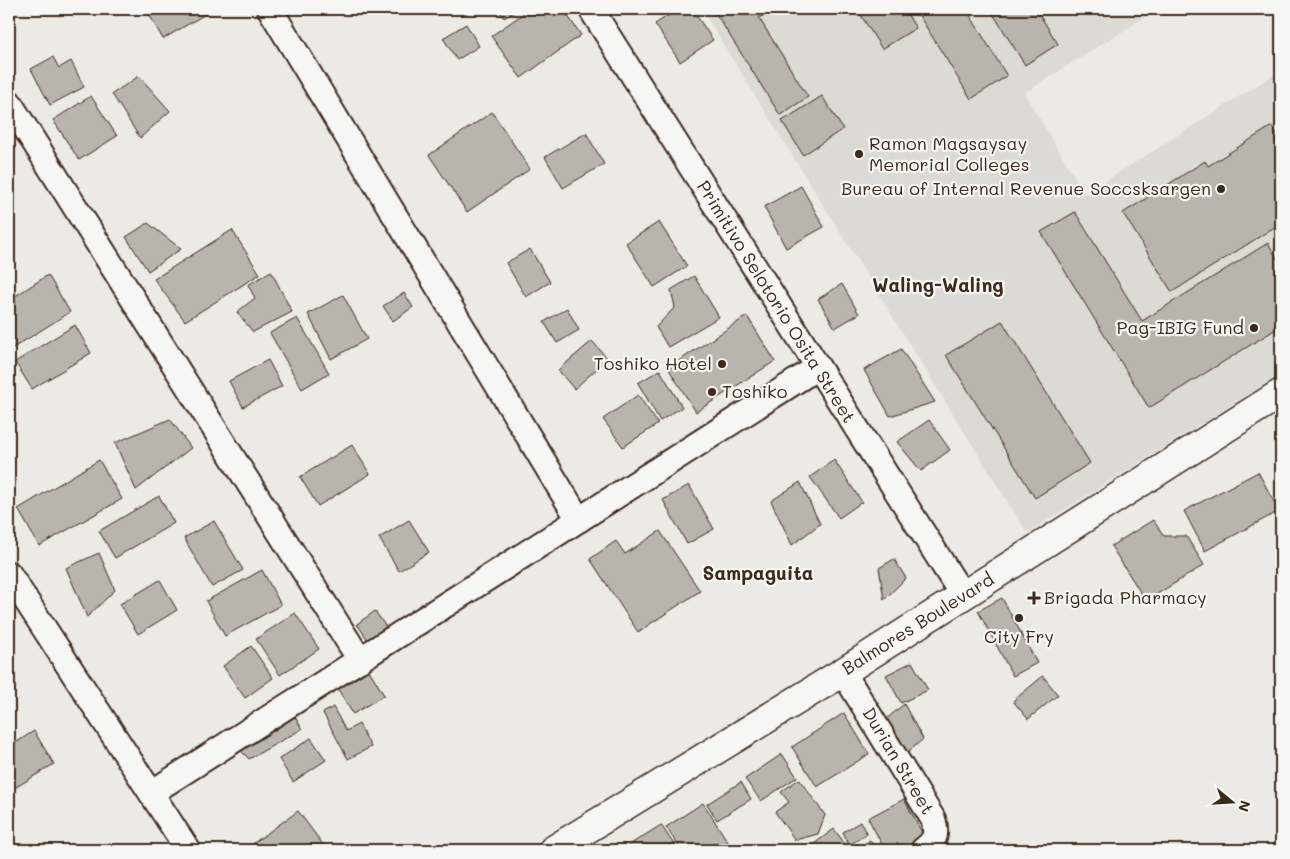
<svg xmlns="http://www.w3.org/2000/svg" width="1290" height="859" font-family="Mali,sans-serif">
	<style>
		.built { fill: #dcdad4 }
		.building { fill: #bab4ae; stroke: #3b2a1e }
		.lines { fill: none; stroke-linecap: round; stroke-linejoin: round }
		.street-casing { stroke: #3b2a1e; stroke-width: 28 }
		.secondary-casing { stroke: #3b2a1e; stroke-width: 31 }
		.street { stroke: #f6f6f2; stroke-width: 24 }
		.secondary { stroke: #f6f6f2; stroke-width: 28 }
		.poi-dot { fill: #3b2a1e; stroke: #f6f6f2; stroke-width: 2 }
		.labels { text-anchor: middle; stroke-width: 4.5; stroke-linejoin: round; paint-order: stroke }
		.poi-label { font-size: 18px; fill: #3b2a1e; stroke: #f6f6f2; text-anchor: start }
		.street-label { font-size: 18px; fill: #3b2a1e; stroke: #f6f6f2 }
		.neighbourhood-label { font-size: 19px; font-weight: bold; fill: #3b2a1e; stroke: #f6f6f2 }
	</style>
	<rect width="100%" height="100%" fill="#ebeae5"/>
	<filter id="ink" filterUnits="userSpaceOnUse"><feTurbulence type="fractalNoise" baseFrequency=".02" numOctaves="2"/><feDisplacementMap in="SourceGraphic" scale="10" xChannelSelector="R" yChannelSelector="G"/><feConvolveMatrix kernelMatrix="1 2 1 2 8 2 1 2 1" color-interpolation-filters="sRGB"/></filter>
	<g filter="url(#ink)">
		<path class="built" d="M 703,9 L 1158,9 L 1024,93 L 1085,194 L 1281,70 L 1281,374 L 1027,533 L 702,10 Z"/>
		<path class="building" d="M 146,9 L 214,9 L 163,39 Z
			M 498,9 L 519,9 L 504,18 Z
			M 530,9 L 563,9 L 581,35 L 521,78 L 491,36 Z
			M 678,9 L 692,9 L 713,40 L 680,62 L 655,24 Z
			M 713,9 L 774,9 L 759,18 L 808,97 L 780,115 Z
			M 857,9 L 904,9 L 916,28 L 882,49 Z
			M 915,9 L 966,9 L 1007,76 L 971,99 Z
			M 990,9 L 1036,9 L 1058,44 L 1025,65 Z
			M 466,24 L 479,46 L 457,60 L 443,38 Z
			M 53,57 L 59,68 L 71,61 L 84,87 L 50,105 L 31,69 Z
			M 139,76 L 170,111 L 140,138 L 112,94 Z
			M 91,96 L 117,136 L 79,160 L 53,120 Z
			M 822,96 L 843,129 L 803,155 L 782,121 Z
			M 492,112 L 530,169 L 467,212 L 429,155 Z
			M 1272,126 L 1281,141 L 1281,223 L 1172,292 L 1123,213 L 1205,161 L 1208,166 Z
			M 586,133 L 604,164 L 563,188 L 545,157 Z
			M 801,186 L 824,227 L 786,248 L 764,207 Z
			M 1075,212 L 1142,321 L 1268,243 L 1281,265 L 1281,295 L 1280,295 L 1281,298 L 1281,326 L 1149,408 L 1041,232 Z
			M 659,222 L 687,266 L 654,287 L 626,243 Z
			M 148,223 L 181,249 L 148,271 L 126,237 Z
			M 232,230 L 260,274 L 185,321 L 154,279 Z
			M 530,249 L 550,282 L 526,297 L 506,263 Z
			M 271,271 L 292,312 L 253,332 L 237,312 L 255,298 L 248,285 Z
			M 48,275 L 70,312 L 10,350 L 9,348 L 9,300 Z
			M 694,276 L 719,317 L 668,347 L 656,327 L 675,307 L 671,290 Z
			M 842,284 L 859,314 L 835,328 L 818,299 Z
			M 404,293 L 413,307 L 393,321 L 383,306 Z
			M 343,295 L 367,339 L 331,359 L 308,314 Z
			M 567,308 L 579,330 L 557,343 L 544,322 Z
			M 747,316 L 775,361 L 696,412 L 668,368 Z
			M 297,318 L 329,373 L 302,389 L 270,333 Z
			M 1002,321 L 1090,463 L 1035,498 L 946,355 Z
			M 75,325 L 91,353 L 32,389 L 15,362 Z
			M 592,341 L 608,359 L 574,389 L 558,370 Z
			M 901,349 L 935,402 L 890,416 L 864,370 Z
			M 268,360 L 282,386 L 243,407 L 229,381 Z
			M 660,370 L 682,407 L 660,421 L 638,383 Z
			M 638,395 L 658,424 L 623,447 L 603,419 Z
			M 170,419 L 191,448 L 136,490 L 115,443 Z
			M 929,420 L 950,450 L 921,471 L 897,442 Z
			M 352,445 L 370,474 L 318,506 L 300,477 Z
			M 99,460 L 122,499 L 39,546 L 18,509 Z
			M 834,460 L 862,502 L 839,518 L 810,477 Z
			M 1258,472 L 1279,511 L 1205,551 L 1184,511 Z
			M 800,482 L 820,524 L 792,545 L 771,501 Z
			M 689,485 L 714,529 L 687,544 L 663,500 Z
			M 159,496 L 174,523 L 115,558 L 99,531 Z
			M 409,520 L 429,552 L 399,571 L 379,538 Z
			M 1153,520 L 1164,536 L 1186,536 L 1204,565 L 1146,601 L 1111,546 Z
			M 214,521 L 243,570 L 212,587 L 184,538 Z
			M 660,531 L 700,591 L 638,632 L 590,559 L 616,541 L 625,554 Z
			M 99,553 L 115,590 L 87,617 L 66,568 Z
			M 894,559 L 906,578 L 884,600 L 879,568 Z
			M 262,570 L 281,605 L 225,636 L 206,601 Z
			M 160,580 L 177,610 L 138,634 L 120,604 Z
			M 1002,598 L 1037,663 L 1013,676 L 978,611 Z
			M 375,611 L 386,627 L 368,640 L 357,624 Z
			M 295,613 L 319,649 L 280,675 L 256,639 Z
			M 251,646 L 273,678 L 245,698 L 223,666 Z
			M 912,662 L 928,690 L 901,703 L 886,675 Z
			M 369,670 L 384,695 L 353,714 L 338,689 Z
			M 1043,676 L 1058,695 L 1028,719 L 1013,701 Z
			M 904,704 L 923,739 L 903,757 L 884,721 Z
			M 333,707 L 346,731 L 359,724 L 371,747 L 348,759 L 323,713 Z
			M 844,713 L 869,754 L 817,787 L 792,747 Z
			M 294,715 L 302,729 L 249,759 L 237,747 Z
			M 34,731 L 54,764 L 13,789 L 9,782 L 9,747 Z
			M 311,738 L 326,760 L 293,782 L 279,759 Z
			M 782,754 L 797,777 L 761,801 L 745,779 Z
			M 799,779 L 825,815 L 818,834 L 795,840 L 775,812 L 789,802 L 781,792 Z
			M 741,782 L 751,799 L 717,820 L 707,804 Z
			M 904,799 L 925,838 L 902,850 L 885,850 L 868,818 Z
			M 703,803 L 728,842 L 714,850 L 681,850 L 666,827 Z
			M 298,811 L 327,850 L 255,850 L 251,845 Z
			M 860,822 L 867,834 L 849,845 L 843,832 Z
			M 661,825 L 673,843 L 662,850 L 628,850 L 626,847 Z
			M 834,829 L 848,848 L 845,850 L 806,850 Z
			M 870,840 L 877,850 L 855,850 Z"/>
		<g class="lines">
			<defs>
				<path id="street" d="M 270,9 L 579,520
					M 591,9 L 963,596
					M 9,102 L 360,660
					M 9,574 L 188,850
					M 843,672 L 933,819 C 938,834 935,841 923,850
					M 151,793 L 818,367"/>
				<path id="secondary" d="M 553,850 L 843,672 L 1281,393"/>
			</defs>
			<use href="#street" class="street-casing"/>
			<use href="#secondary" class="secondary-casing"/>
			<use href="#street" class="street"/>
			<use href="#secondary" class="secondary"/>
		</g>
	</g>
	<g class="poi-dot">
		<circle cx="859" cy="154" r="5"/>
		<circle cx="1221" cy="189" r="5"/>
		<circle cx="1254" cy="328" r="5"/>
		<circle cx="722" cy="364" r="5"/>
		<circle cx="712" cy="392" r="5"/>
		<path d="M1031.5 590.5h5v5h5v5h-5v5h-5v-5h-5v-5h5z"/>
		<circle cx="1019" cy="618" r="5"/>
	</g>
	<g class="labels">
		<g class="poi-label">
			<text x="869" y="150">Ramon Magsaysay<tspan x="869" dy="21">Memorial Colleges</tspan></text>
			<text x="1211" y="195" text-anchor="end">Bureau of Internal Revenue Soccsksargen</text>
			<text x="1244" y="334" text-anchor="end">Pag-IBIG Fund</text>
			<text x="712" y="370" text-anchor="end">Toshiko Hotel</text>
			<text x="722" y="398">Toshiko</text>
			<text x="1044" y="604">Brigada Pharmacy</text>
			<text x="1019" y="643" text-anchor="middle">City Fry</text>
		</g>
		<g class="street-label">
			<text transform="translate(776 302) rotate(58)" y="6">Primitivo Selotorio Osita Street</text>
			<text transform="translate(918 624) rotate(-32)" y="6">Balmores Boulevard</text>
			<text transform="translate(898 761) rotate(59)" y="6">Durian Street</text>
		</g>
		<g class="neighbourhood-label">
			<text x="938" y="292">Waling-Waling</text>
			<text x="758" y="580">Sampaguita</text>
		</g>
	</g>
	<rect width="1290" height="859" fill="none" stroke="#f6f6f2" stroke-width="30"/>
	<rect x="15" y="15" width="1260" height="829" fill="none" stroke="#3b2a1e" stroke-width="2" filter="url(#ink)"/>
	<g transform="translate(1232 802) rotate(108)" stroke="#f6f6f2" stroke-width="4" paint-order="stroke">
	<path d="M0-4L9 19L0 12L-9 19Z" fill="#3b2a1e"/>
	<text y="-8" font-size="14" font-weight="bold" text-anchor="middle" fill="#3b2a1e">N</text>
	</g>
</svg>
